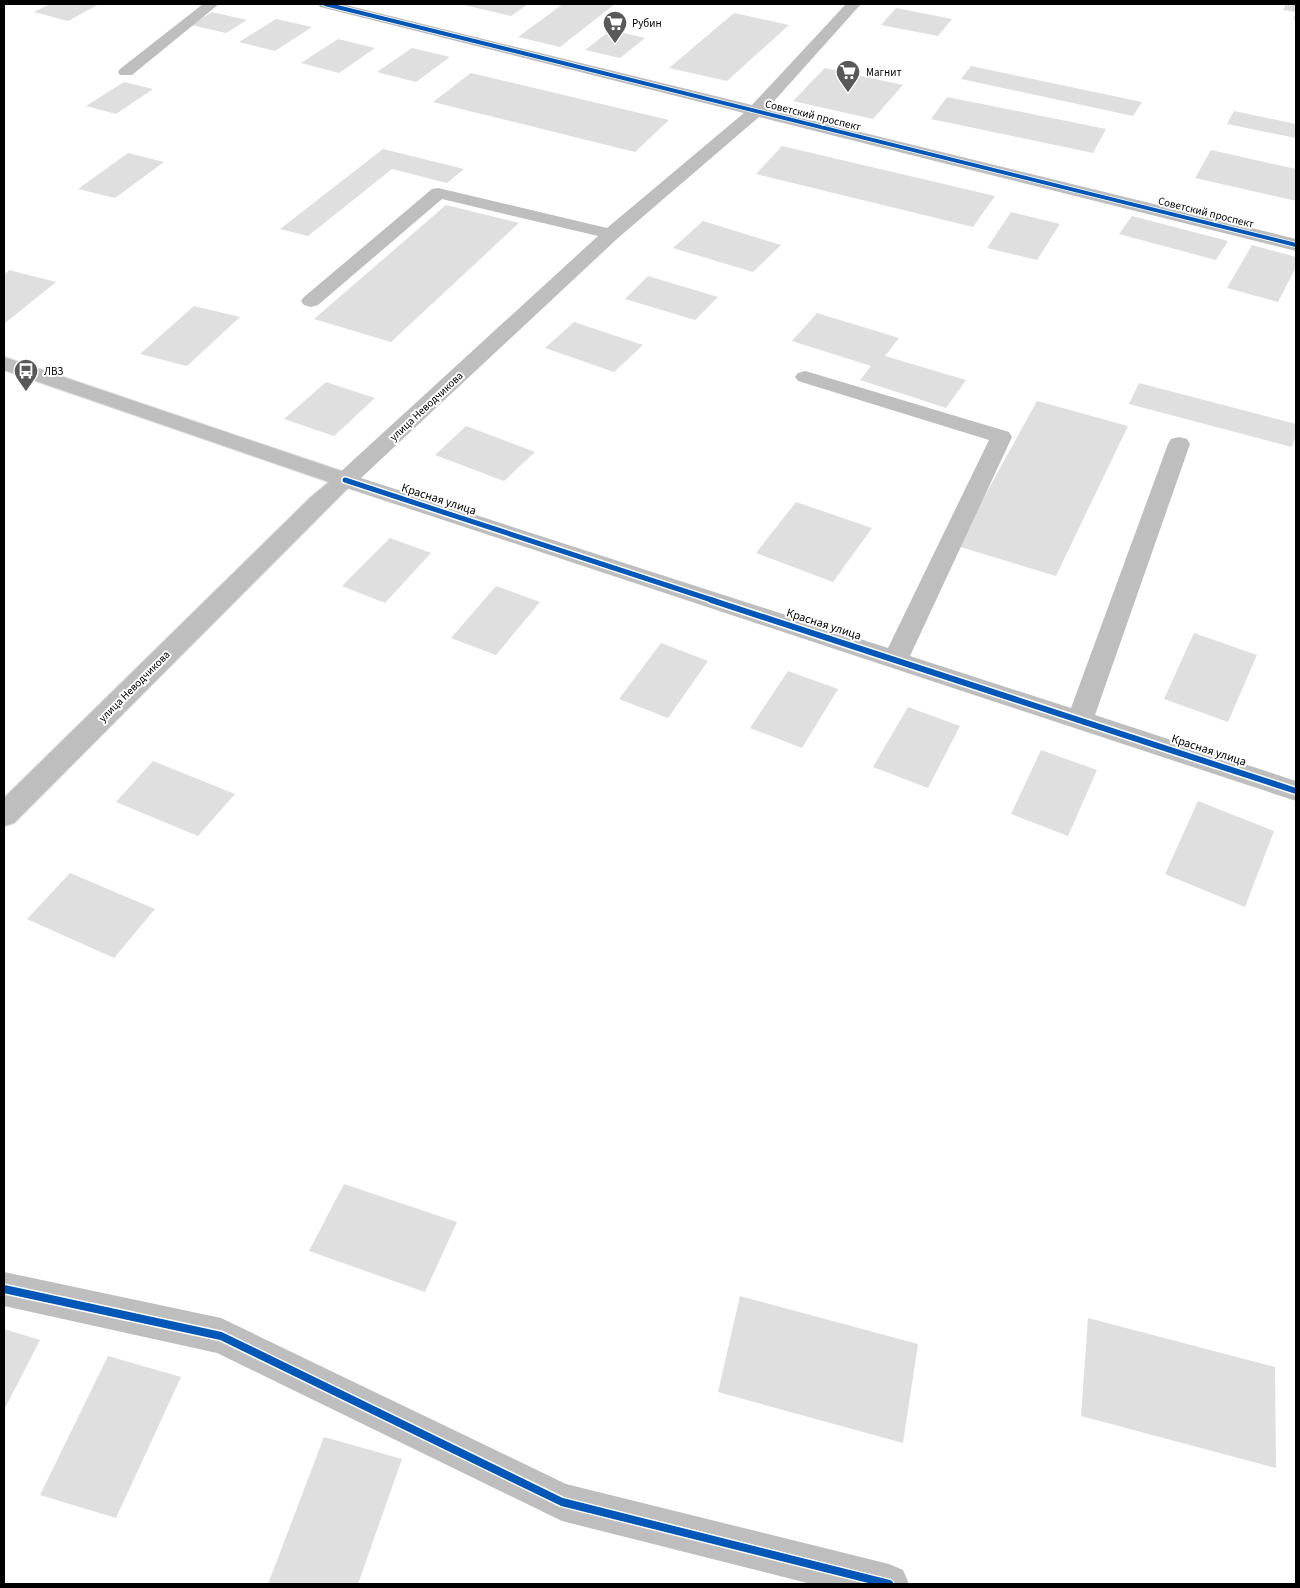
<svg xmlns="http://www.w3.org/2000/svg" width="1300" height="1588" font-family="'Source Sans 3',sans-serif">
	<style>
		.building { fill: #dfdfdf }
		.lines { fill: none; stroke-linecap: round; stroke-linejoin: round }
		.major-casing { stroke: #dbdbdb; stroke-width: 2 }
		.minor { fill: #bebebe; fill-rule: evenodd }
		.major { fill: #bebebe; fill-rule: evenodd }
		.cycleway-far3-casing { stroke: #fff; stroke-width: 5.5 }
		.cycleway-far2-casing { stroke: #fff; stroke-width: 8 }
		.cycleway-far1-casing { stroke: #fff; stroke-width: 9 }
		.cycleway-casing { stroke: #fff; stroke-width: 11 }
		.cycleway-far3 { stroke: #0057b8; stroke-width: 4 }
		.cycleway-far2 { stroke: #0057b8; stroke-width: 5 }
		.cycleway-far1 { stroke: #0057b8; stroke-width: 6 }
		.cycleway { stroke: #0057b8; stroke-width: 8 }
		.labels { text-anchor: middle; stroke-width: 4; stroke-linejoin: round; paint-order: stroke }
		.far-poi-label { font-size: 11px; fill: #000; stroke: #fff; text-anchor: start }
		.far-street-label { font-size: 11px; fill: #000; stroke: #fff }
		.street-label { font-size: 12px; fill: #000; stroke: #fff }
	</style>
	<rect width="100%" height="100%" fill="#fff"/>
	<path class="building" d="M 50,4 L 99,4 L 68,21 L 34,12 Z
		M 460,4 L 528,4 L 511,16 Z
		M 563,4 L 615,4 L 560,47 L 518,37 Z
		M 1286,4 L 1296,4 L 1296,20 L 1293,19 L 1296,12 L 1283,10 Z
		M 896,8 L 952,19 L 938,36 L 881,25 Z
		M 212,12 L 247,20 L 226,33 L 191,25 Z
		M 734,13 L 789,25 L 727,81 L 669,68 Z
		M 276,19 L 312,27 L 275,51 L 239,42 Z
		M 611,30 L 645,38 L 620,58 L 585,50 Z
		M 338,39 L 375,48 L 339,73 L 301,63 Z
		M 412,48 L 450,57 L 416,82 L 377,72 Z
		M 971,66 L 1142,102 L 1133,116 L 961,79 Z
		M 825,68 L 903,85 L 873,119 L 793,101 Z
		M 471,73 L 669,120 L 635,152 L 433,102 Z
		M 124,82 L 153,89 L 116,114 L 86,106 Z
		M 947,97 L 1017,111 L 1106,129 L 1093,153 L 931,119 Z
		M 1234,111 L 1296,124 L 1296,138 L 1227,124 Z
		M 782,146 L 995,196 L 973,227 L 756,174 Z
		M 383,149 L 464,169 L 447,183 L 392,169 L 308,236 L 280,229 Z
		M 1211,150 L 1296,169 L 1296,201 L 1195,178 Z
		M 128,153 L 164,162 L 115,198 L 78,189 Z
		M 446,205 L 519,223 L 391,342 L 314,319 Z
		M 1011,212 L 1060,224 L 1037,260 L 987,248 Z
		M 1132,216 L 1228,241 L 1216,260 L 1119,234 Z
		M 703,221 L 781,245 L 753,272 L 673,248 Z
		M 1252,245 L 1296,257 L 1296,267 L 1278,302 L 1227,288 Z
		M 9,270 L 56,282 L 4,324 L 4,275 Z
		M 648,276 L 718,297 L 695,320 L 625,299 Z
		M 194,306 L 240,317 L 187,366 L 140,354 Z
		M 817,313 L 899,338 L 885,356 L 966,380 L 946,408 L 860,380 L 871,366 L 792,341 Z
		M 574,322 L 643,345 L 614,372 L 545,348 Z
		M 326,382 L 375,398 L 334,436 L 284,419 Z
		M 1139,383 L 1296,424 L 1296,435 L 1292,447 L 1129,404 Z
		M 1037,401 L 1128,426 L 1056,576 L 957,546 Z
		M 466,426 L 535,452 L 504,481 L 435,455 Z
		M 796,502 L 872,528 L 833,582 L 756,553 Z
		M 390,538 L 431,553 L 385,603 L 342,586 Z
		M 496,586 L 540,602 L 496,655 L 451,638 Z
		M 1194,633 L 1257,655 L 1228,722 L 1164,699 Z
		M 661,643 L 708,661 L 668,718 L 619,699 Z
		M 788,671 L 838,689 L 802,748 L 750,728 Z
		M 908,707 L 960,726 L 928,788 L 873,767 Z
		M 1041,750 L 1097,770 L 1068,836 L 1011,814 Z
		M 153,761 L 235,794 L 198,836 L 116,802 Z
		M 1198,801 L 1274,831 L 1245,907 L 1165,874 Z
		M 70,873 L 155,909 L 114,958 L 27,919 Z
		M 344,1184 L 457,1222 L 425,1292 L 309,1251 Z
		M 740,1296 L 918,1344 L 903,1443 L 718,1392 Z
		M 1088,1318 L 1275,1367 L 1276,1468 L 1081,1416 Z
		M 4,1329 L 40,1340 L 4,1410 Z
		M 108,1356 L 181,1377 L 116,1518 L 40,1495 Z
		M 324,1437 L 402,1459 L 358,1584 L 268,1584 Z"/>
	<g class="lines">
		<defs>
			<path id="major" d="M 4,357 L 353,475 L 356,480 L 14,823 L 4,826 L 4,798 L 311,497 L 329,482 L 4,370 Z"/>
		</defs>
		<use href="#major" class="major-casing"/>
		<path class="minor" d="M 203,4 L 219,4 L 132,75 L 120,75 L 118,72 L 120,69 Z
			M 318,4 L 342,4 L 752,105 L 846,4 L 861,4 L 767,109 L 1296,239 L 1296,251 L 759,117 L 618,238 L 361,478 L 888,648 L 989,440 L 798,381 L 795,377 L 798,373 L 805,371 L 812,373 L 1009,432 L 1012,437 L 910,656 L 1071,708 L 1168,444 L 1171,439 L 1179,437 L 1187,439 L 1190,444 L 1095,715 L 1296,781 L 1296,801 L 337,485 L 334,480 L 337,475 L 598,236 L 442,199 L 318,305 L 311,307 L 304,305 L 301,301 L 304,297 L 432,189 L 438,188 L 607,228 L 744,113 L 320,7 Z
			M 4,1272 L 221,1318 L 566,1484 L 889,1564 L 903,1570 L 909,1584 L 811,1584 L 562,1521 L 217,1353 L 4,1306 Z"/>
		<use href="#major" class="major"/>
		<defs>
			<path id="cycleway-far3" d="M 325,4 L 1296,245"/>
			<path id="cycleway-far2" d="M 345,480 L 715,601"/>
			<path id="cycleway-far1" d="M 711,600 L 1296,791"/>
			<path id="cycleway" d="M 4,1289 L 221,1336 L 562,1502 L 889,1584"/>
		</defs>
		<use href="#cycleway-far3" class="cycleway-far3-casing"/>
		<use href="#cycleway-far2" class="cycleway-far2-casing"/>
		<use href="#cycleway-far1" class="cycleway-far1-casing"/>
		<use href="#cycleway" class="cycleway-casing"/>
		<use href="#cycleway-far3" class="cycleway-far3"/>
		<use href="#cycleway-far2" class="cycleway-far2"/>
		<use href="#cycleway-far1" class="cycleway-far1"/>
		<use href="#cycleway" class="cycleway"/>
	</g>
	<defs>
		<symbol id="supermarket-pin" viewBox="-11 -11 22 30"><path d="M0 17L-7.5 6A9.5 9.5 0 1 1 7.5 6Z" fill="#595959" stroke="#fff"/><path d="M-6-5.5h2.5l.6 2H6L4.5 2H-2.5L-4.4-4H-6ZM-1.5 3.2a1.3 1.3 0 1 0 .1 0ZM3 3.2a1.3 1.3 0 1 0 .1 0Z" fill="#fff"/></symbol>
		<symbol id="bus-pin" viewBox="-11 -11 22 30"><path d="M0 17L-7.5 6A9.5 9.5 0 1 1 7.5 6Z" fill="#595959" stroke="#fff"/><path d="M-5-6H5V4H4V6H2V4H-2V6H-4V4H-5ZM-3.5-4V0h7V-4ZM-3.5 1.2v1.5H-2V1.2ZM2 1.2v1.5H3.5V1.2Z" fill="#fff"/></symbol>
	</defs>
	<g fill-rule="evenodd">
		<use href="#supermarket-pin" x="601" y="9" width="28" height="38"/>
		<use href="#supermarket-pin" x="834" y="58" width="28" height="38"/>
		<use href="#bus-pin" x="12" y="357" width="28" height="38"/>
	</g>
	<g class="labels">
		<g class="far-poi-label">
			<text x="632" y="27">Рубин</text>
			<text x="866" y="76">Магнит</text>
			<text x="44" y="375">ЛВЗ</text>
		</g>
		<g class="far-street-label">
			<text transform="translate(813 115) rotate(14)" y="4">Советский проспект</text>
			<text transform="translate(1206 212) rotate(14)" y="4">Советский проспект</text>
			<text transform="translate(426 406) rotate(-43)" y="4">улица Неводчикова</text>
			<text transform="translate(134 686) rotate(-45)" y="4">улица Неводчикова</text>
		</g>
		<g class="street-label">
			<text transform="translate(439 499) rotate(18)" y="4">Красная улица</text>
			<text transform="translate(824 624) rotate(18)" y="4">Красная улица</text>
			<text transform="translate(1209 750) rotate(18)" y="4">Красная улица</text>
		</g>
	</g>
	<rect width="1300" height="1588" fill="none" stroke="#000000" stroke-width="10"/>
</svg>
